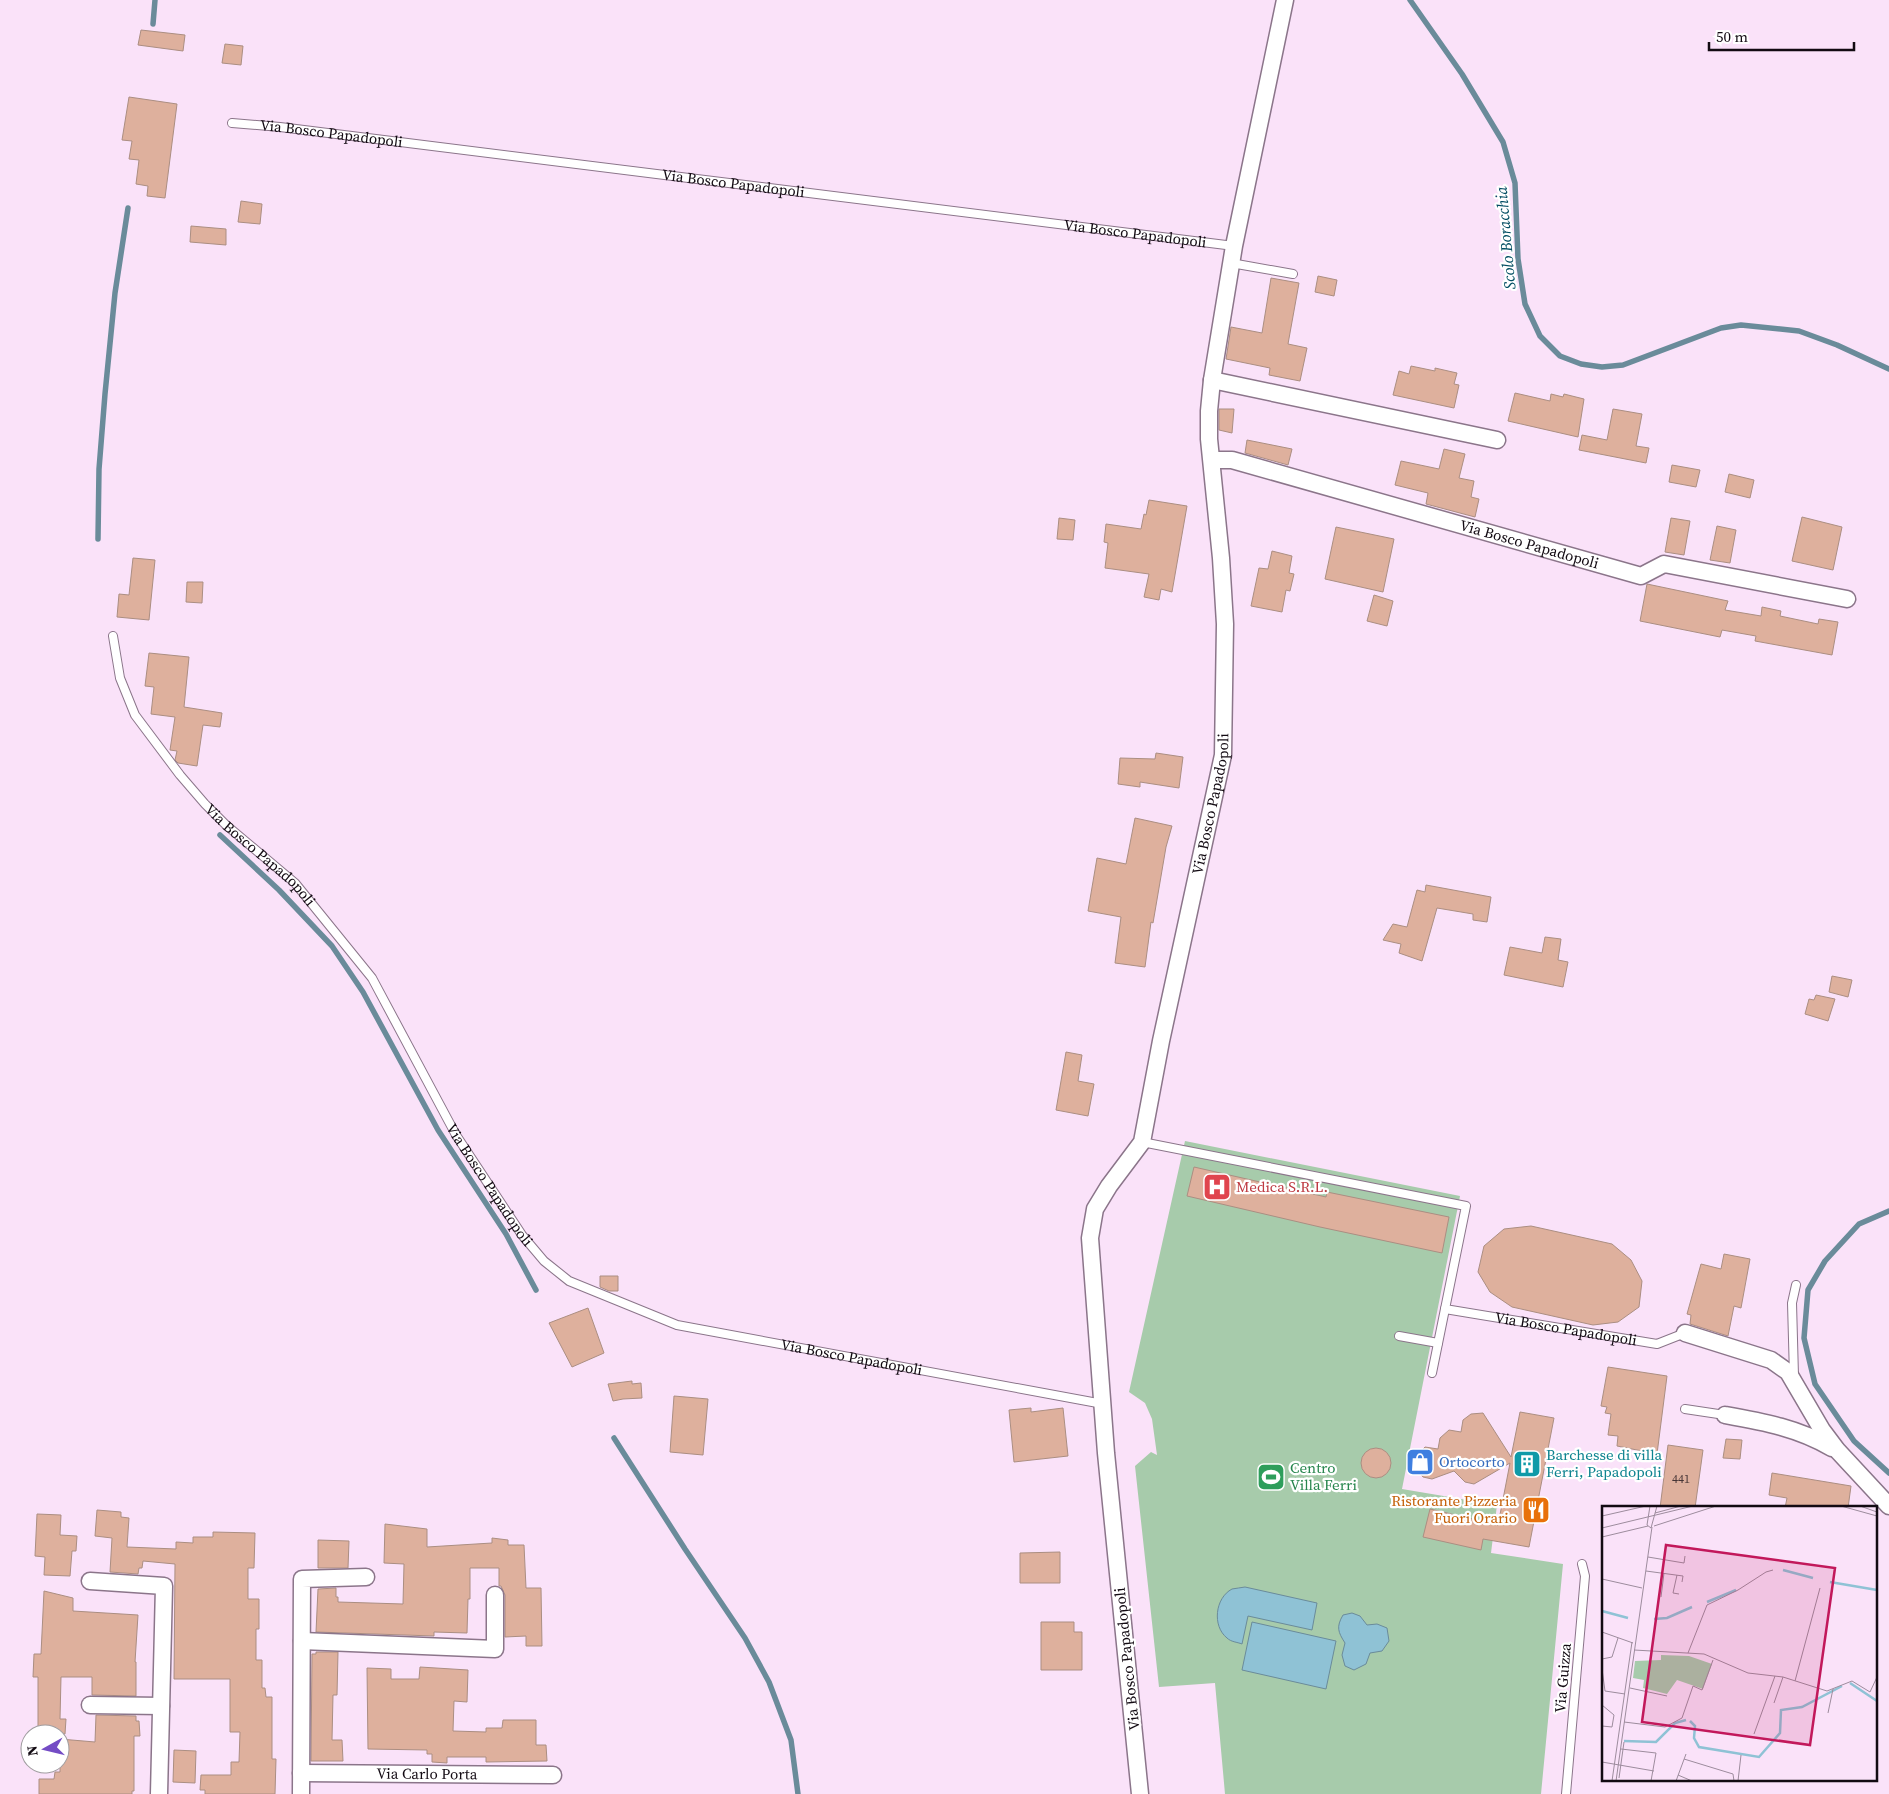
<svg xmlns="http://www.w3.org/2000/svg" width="1889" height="1794" font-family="'Source Serif 4',serif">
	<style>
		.green { fill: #a7cbab }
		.water { fill: #8fc2d5; stroke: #6a8b9a }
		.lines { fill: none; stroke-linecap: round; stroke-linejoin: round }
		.stream { stroke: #6a8b9a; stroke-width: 5.5 }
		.building { fill: #deb09d; stroke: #ab8e82 }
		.service-casing { stroke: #8b758a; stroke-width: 10 }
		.minor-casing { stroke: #8b758a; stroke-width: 19 }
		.service { stroke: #fff; stroke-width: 8 }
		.minor { stroke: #fff; stroke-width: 16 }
		.labels { text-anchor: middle; stroke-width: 4.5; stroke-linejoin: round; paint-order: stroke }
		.number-label { font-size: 12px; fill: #453435 }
		.street-label { font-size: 15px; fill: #120a12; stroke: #fff }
		.health-label { font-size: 15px; fill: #be3a42; stroke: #fff; text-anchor: start }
		.culture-label { font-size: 15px; fill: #0d838f; stroke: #fff; text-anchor: start }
		.shop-label { font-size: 15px; fill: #366cbe; stroke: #fff; text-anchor: start }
		.leisure-label { font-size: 15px; fill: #27864d; stroke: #fff; text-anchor: start }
		.food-label { font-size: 15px; fill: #c56008; stroke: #fff; text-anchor: end }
		.water-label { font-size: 16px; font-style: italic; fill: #024d62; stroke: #fff }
		.inset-river { fill: none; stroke: #8fc2d5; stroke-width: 2.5 }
		.inset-road { fill: none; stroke: #9d8c9d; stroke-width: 1 }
		.view { fill: #c2185b; fill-opacity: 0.15; stroke: #c2185b; stroke-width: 2.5 }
		.inset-edge { fill: none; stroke: #120a12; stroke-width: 2.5 }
	</style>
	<rect width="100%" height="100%" fill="#fae2f9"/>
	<path class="green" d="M 1185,1141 L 1460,1196 L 1402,1489 L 1497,1505 L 1491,1553 L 1563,1564 L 1541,1794 L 1225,1794 L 1215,1683 L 1159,1687 L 1135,1466 L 1151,1452 L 1157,1455 L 1152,1419 L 1145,1403 L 1129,1392 Z"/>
	<path class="water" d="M 1245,1587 L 1317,1603 L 1312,1630 L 1248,1616 L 1242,1644 C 1237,1642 1231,1642 1227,1638 C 1212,1626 1215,1598 1232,1589 C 1236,1588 1241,1588 1245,1587 Z
		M 1352,1613 L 1360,1616 L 1367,1625 L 1377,1624 L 1387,1628 L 1389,1641 L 1382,1651 L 1370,1653 L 1366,1664 L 1354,1670 L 1345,1666 L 1342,1655 L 1345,1643 C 1338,1632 1336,1627 1343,1615 Z
		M 1252,1622 L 1336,1641 L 1326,1689 L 1242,1670 Z"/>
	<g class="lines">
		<path class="stream" d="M 1410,0 L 1462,74 L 1503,142 L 1515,183 L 1518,259 L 1525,304 L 1540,336 L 1560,356 L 1581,364 L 1602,367 L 1623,365 L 1721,328 L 1741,325 L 1799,331 L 1837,345 L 1889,369
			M 153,24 L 155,0
			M 98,539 L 99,469 L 105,394 L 115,293 L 128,208
			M 220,835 L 279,890 L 332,946 L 363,992 L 438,1130 L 506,1234 L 536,1290
			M 1889,1211 L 1859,1224 L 1825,1261 L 1808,1290 L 1804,1338 L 1815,1384 L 1854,1441 L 1889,1473
			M 614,1438 L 685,1549 L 745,1638 L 769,1682 L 791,1740 L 798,1794"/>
	</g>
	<path class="building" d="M 141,30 L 185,35 L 183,51 L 138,45 Z
		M 225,44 L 243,46 L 241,65 L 222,63 Z
		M 129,97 L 177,104 L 165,198 L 147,196 L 148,186 L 136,184 L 139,160 L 129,159 L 132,141 L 122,140 Z
		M 241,201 L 262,204 L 260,224 L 238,222 Z
		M 191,226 L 226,229 L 226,245 L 190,242 Z
		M 1318,276 L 1337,280 L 1334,296 L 1315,292 Z
		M 1271,278 L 1299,283 L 1288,344 L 1307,348 L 1300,381 L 1269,375 L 1270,368 L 1226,359 L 1231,327 L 1262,333 Z
		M 1411,366 L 1435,371 L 1435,368 L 1457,373 L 1454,384 L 1459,385 L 1454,408 L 1393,395 L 1399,371 L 1409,374 Z
		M 1515,393 L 1550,401 L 1551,394 L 1563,397 L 1564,394 L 1584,399 L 1578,437 L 1508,421 Z
		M 1219,409 L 1234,409 L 1232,433 L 1219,430 Z
		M 1613,409 L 1642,414 L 1636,446 L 1649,448 L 1646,463 L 1579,450 L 1582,435 L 1607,440 Z
		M 1247,440 L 1292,449 L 1288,465 L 1245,453 Z
		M 1444,449 L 1465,454 L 1459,478 L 1474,481 L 1471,497 L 1479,499 L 1475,517 L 1426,504 L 1428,493 L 1395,485 L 1401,461 L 1439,469 Z
		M 1672,465 L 1700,470 L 1696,487 L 1669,482 Z
		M 1729,474 L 1754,480 L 1750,498 L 1725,492 Z
		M 1149,500 L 1187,506 L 1172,592 L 1161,589 L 1159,600 L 1144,597 L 1149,574 L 1105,568 L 1108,543 L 1104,542 L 1106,524 L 1141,529 L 1144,514 L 1146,515 Z
		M 1802,517 L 1842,527 L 1833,570 L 1792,561 Z
		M 1059,518 L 1075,520 L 1073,540 L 1057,539 Z
		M 1671,518 L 1690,521 L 1684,555 L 1665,552 Z
		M 1717,526 L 1736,530 L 1730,563 L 1710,560 Z
		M 1336,527 L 1394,539 L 1383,592 L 1325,579 Z
		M 1272,551 L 1292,556 L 1289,573 L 1294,574 L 1290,591 L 1286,590 L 1282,612 L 1251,606 L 1259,568 L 1268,569 Z
		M 133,558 L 155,560 L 149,620 L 117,617 L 119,594 L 129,595 Z
		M 187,582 L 203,582 L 202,603 L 186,602 Z
		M 1647,584 L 1728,601 L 1725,610 L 1761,616 L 1762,607 L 1781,611 L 1780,616 L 1818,624 L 1819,619 L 1838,622 L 1832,655 L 1755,641 L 1756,636 L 1722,630 L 1720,637 L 1640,621 Z
		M 1374,595 L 1393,601 L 1387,626 L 1367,621 Z
		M 149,653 L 189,657 L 184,707 L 222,713 L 220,727 L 203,725 L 197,766 L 178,763 L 175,760 L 177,751 L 170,750 L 175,717 L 151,714 L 154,687 L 145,686 Z
		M 1156,753 L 1183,757 L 1179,788 L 1140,782 L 1140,787 L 1118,784 L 1120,758 L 1155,759 Z
		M 1135,818 L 1172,826 L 1166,847 L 1153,923 L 1151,922 L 1145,967 L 1115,963 L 1121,917 L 1088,911 L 1097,858 L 1126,864 Z
		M 1426,885 L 1491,897 L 1487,922 L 1473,920 L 1473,914 L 1437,908 L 1422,961 L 1399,953 L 1401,944 L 1383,940 L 1393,924 L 1407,927 L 1417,890 L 1425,892 Z
		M 1545,937 L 1561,939 L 1558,960 L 1568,962 L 1563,987 L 1504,975 L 1510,947 L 1542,953 Z
		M 1832,976 L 1852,980 L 1848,997 L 1829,992 Z
		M 1816,995 L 1835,999 L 1828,1021 L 1805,1014 L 1809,999 L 1814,1000 Z
		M 1066,1052 L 1082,1055 L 1078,1081 L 1094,1084 L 1088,1116 L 1056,1110 Z
		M 1194,1167 L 1326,1197 L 1327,1192 L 1449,1217 L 1442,1253 L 1320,1227 L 1187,1196 Z
		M 1531,1226 L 1612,1244 L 1631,1260 L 1642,1281 L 1639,1307 L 1618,1322 L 1593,1325 L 1512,1307 L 1490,1292 L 1478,1272 L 1484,1246 L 1504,1229 Z
		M 1724,1254 L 1750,1259 L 1741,1308 L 1734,1306 L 1728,1336 L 1690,1324 L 1691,1315 L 1687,1314 L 1701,1264 L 1721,1269 Z
		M 600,1276 L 618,1276 L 618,1291 L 609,1291 L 600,1287 Z
		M 588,1308 L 604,1353 L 572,1367 L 549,1323 Z
		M 1608,1367 L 1667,1376 L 1657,1454 L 1617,1446 L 1618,1436 L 1608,1435 L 1611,1414 L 1605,1413 L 1607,1407 L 1601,1406 Z
		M 632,1381 L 632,1384 L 641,1383 L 642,1398 L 623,1399 L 613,1401 L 608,1384 Z
		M 674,1396 L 708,1399 L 703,1455 L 670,1452 Z
		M 1031,1408 L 1031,1412 L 1063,1408 L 1068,1456 L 1014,1462 L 1009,1410 Z
		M 1520,1412 L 1554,1418 L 1529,1547 L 1483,1539 L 1481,1550 L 1423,1537 L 1430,1509 L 1498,1525 L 1510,1463 L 1474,1484 L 1465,1482 L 1454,1471 L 1432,1479 L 1423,1477 L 1411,1462 L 1425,1447 L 1438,1449 L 1440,1438 L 1449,1430 L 1461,1432 L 1463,1420 L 1471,1414 L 1483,1413 L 1511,1457 Z
		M 1726,1439 L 1742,1440 L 1740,1459 L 1723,1458 Z
		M 1668,1445 L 1703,1450 L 1695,1508 L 1660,1508 Z
		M1361 1463a15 15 0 1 1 30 0a15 15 0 1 1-30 0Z
		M 1772,1473 L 1851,1486 L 1848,1508 L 1785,1508 L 1787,1498 L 1769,1495 Z
		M 97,1510 L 121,1512 L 121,1517 L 129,1518 L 127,1547 L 176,1549 L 176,1542 L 193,1543 L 193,1537 L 213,1537 L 213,1532 L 255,1533 L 254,1568 L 248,1568 L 248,1599 L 259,1599 L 259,1629 L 256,1629 L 256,1660 L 262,1660 L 262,1688 L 265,1688 L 266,1697 L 272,1697 L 272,1759 L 276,1759 L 275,1794 L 205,1794 L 205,1790 L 200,1790 L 201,1775 L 231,1775 L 231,1762 L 239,1762 L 240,1732 L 230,1732 L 230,1679 L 174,1679 L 175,1564 L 143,1561 L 142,1568 L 139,1568 L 138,1574 L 110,1572 L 112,1538 L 95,1536 Z
		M 37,1514 L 61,1515 L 60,1535 L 77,1536 L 76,1551 L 72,1551 L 70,1576 L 44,1575 L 45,1557 L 35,1556 Z
		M 385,1524 L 427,1529 L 427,1547 L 492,1543 L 492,1538 L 508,1540 L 508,1545 L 524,1545 L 526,1588 L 541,1588 L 542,1646 L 526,1646 L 526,1636 L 505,1637 L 505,1595 L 501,1586 L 499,1586 L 499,1568 L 470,1568 L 470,1599 L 468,1599 L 467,1633 L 434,1632 L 434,1636 L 316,1632 L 318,1589 L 336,1588 L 336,1597 L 338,1597 L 338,1602 L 403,1604 L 404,1564 L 384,1563 Z
		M 318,1540 L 349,1541 L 348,1568 L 318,1568 Z
		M 1060,1552 L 1060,1583 L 1020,1583 L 1020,1553 Z
		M 44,1591 L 73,1598 L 73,1611 L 138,1615 L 135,1662 L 136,1662 L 136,1696 L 92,1695 L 92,1677 L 61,1677 L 60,1719 L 66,1719 L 65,1734 L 38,1734 L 38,1677 L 33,1677 L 34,1654 L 41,1654 Z
		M 1041,1622 L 1074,1622 L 1074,1632 L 1082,1632 L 1082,1670 L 1041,1670 Z
		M 316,1652 L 338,1652 L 337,1695 L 333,1695 L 332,1740 L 342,1740 L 343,1761 L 311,1761 L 312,1654 L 316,1654 Z
		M 420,1667 L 468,1670 L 467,1702 L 454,1701 L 453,1731 L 486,1732 L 486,1728 L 502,1728 L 503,1720 L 536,1720 L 536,1745 L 546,1745 L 547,1761 L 486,1762 L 486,1757 L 447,1757 L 447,1763 L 432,1762 L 432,1754 L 427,1754 L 427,1750 L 368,1749 L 367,1668 L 391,1669 L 391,1679 L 419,1679 Z
		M 96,1715 L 136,1716 L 136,1721 L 139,1721 L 140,1736 L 134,1736 L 134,1791 L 132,1791 L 132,1794 L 39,1794 L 39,1779 L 54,1779 L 55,1772 L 60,1772 L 60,1739 L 95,1742 Z
		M 174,1750 L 196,1751 L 195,1783 L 173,1782 Z"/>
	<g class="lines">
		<defs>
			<g id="service">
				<path id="s1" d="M 232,123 L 280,127 L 1234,246"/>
				<path d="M 1231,263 L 1293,274"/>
				<path id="s2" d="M 113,636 L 120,678 L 135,715 L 180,775 L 205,804 L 226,825 L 295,883 L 372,978 L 456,1135 L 522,1235 L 544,1261 L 569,1281 L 677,1325 L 1103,1404"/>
				<path id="s3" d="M 1142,1142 L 1466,1206 L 1445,1309 L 1657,1344 L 1685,1333"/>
				<path d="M 1399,1336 L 1438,1343"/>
				<path d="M 1432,1373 L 1445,1309"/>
				<path d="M 1794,1376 L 1792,1303 L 1796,1285"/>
				<path d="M 1685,1409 L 1725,1415"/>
				<path d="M 1566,1794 L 1585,1576 L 1582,1564"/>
			</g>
			<g id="minor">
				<path d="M 1212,380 L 1497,440"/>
				<path id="s4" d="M 1212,460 L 1232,460 L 1641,576 L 1664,564 L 1847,599"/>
				<path d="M 1685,1333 L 1771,1360 L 1788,1372 L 1822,1430 L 1837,1450 L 1889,1506"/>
				<path d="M 1725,1415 C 1764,1422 1798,1428 1832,1448"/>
				<path d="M 90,1581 L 164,1586 L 159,1794"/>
				<path d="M 302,1641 L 495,1649 L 495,1595"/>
				<path d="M 90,1705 L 161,1706"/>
				<path id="s5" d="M 301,1773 L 553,1775"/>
				<path d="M 301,1794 L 302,1579 L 366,1577"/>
				<path id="s6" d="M 1140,1794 L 1106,1453 L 1090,1238 L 1095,1209 L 1109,1186 L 1142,1142 L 1161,1041 L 1223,755 L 1225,624 L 1221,558 L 1209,439 L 1209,411 L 1212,380 L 1234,246 L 1285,0"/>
			</g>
		</defs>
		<use href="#service" class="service-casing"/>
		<use href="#minor" class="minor-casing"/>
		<use href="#service" class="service"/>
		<use href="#minor" class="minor"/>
	</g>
	<defs>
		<symbol id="hospital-square" viewBox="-11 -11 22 22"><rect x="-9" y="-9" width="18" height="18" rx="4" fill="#e0444e" stroke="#fff"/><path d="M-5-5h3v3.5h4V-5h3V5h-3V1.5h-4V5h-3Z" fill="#fff"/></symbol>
		<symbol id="shop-square" viewBox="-11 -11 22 22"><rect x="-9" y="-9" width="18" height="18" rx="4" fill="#3f7fe0" stroke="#fff"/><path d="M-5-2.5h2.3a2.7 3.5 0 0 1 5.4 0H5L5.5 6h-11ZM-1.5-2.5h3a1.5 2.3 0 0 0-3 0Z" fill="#fff"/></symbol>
		<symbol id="building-square" viewBox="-11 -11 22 22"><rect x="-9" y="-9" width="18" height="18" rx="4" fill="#0f9aa8" stroke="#fff"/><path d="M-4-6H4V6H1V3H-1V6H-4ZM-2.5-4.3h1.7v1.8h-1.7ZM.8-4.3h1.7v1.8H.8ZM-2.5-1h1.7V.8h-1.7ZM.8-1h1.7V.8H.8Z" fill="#fff"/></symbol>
		<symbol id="stadium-square" viewBox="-11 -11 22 22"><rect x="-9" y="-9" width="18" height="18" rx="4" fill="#2e9e5b" stroke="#fff"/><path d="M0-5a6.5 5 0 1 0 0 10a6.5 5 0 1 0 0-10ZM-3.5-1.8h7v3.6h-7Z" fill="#fff"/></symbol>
		<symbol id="restaurant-square" viewBox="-11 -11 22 22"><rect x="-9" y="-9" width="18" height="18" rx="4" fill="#e8710a" stroke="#fff"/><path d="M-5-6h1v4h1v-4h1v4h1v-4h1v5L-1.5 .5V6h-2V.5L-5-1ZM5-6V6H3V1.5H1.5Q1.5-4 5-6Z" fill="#fff"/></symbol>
	</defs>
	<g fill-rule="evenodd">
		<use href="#hospital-square" x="1201" y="1171" width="32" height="32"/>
		<use href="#shop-square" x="1404" y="1446" width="32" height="32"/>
		<use href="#building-square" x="1511" y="1448" width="32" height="32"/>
		<use href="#stadium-square" x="1255" y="1461" width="32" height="32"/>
		<use href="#restaurant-square" x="1520" y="1494" width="32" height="32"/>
	</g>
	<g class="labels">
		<g class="number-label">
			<text x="1681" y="1483">441</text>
		</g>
		<g class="street-label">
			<text dy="5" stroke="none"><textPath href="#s1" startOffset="100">Via Bosco Papadopoli</textPath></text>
			<text dy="5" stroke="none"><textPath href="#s1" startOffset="505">Via Bosco Papadopoli</textPath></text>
			<text dy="5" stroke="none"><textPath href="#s1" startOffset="910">Via Bosco Papadopoli</textPath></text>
			<text dy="5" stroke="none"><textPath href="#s4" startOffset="329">Via Bosco Papadopoli</textPath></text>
			<text dy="5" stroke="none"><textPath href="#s6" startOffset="1015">Via Bosco Papadopoli</textPath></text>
			<text dy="5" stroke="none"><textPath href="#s2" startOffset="271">Via Bosco Papadopoli</textPath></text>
			<text dy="5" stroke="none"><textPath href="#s2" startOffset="676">Via Bosco Papadopoli</textPath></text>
			<text dy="5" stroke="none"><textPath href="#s3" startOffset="558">Via Bosco Papadopoli</textPath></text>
			<text dy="5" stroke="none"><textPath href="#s2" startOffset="1096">Via Bosco Papadopoli</textPath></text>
			<text transform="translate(1127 1659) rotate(-96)" y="5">Via Bosco Papadopoli</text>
			<text transform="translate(1563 1678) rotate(-85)" y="5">Via Guizza</text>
			<text dy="5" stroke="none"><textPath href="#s5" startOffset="126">Via Carlo Porta</textPath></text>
		</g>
		<g class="health-label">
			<text x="1236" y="1192">Medica S.R.L.</text>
		</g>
		<g class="culture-label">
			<text x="1546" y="1460">Barchesse di villa<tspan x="1546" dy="17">Ferri, Papadopoli</tspan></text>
		</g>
		<g class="shop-label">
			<text x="1439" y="1467">Ortocorto</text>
		</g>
		<g class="leisure-label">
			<text x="1290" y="1473">Centro<tspan x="1290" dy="17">Villa Ferri</tspan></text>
		</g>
		<g class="food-label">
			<text x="1517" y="1506">Ristorante Pizzeria<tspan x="1517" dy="17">Fuori Orario</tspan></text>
		</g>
		<g class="water-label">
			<text transform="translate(1505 238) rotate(-95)" y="6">Scolo Boracchia</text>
		</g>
	</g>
	<g transform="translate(1602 1506)">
		<rect width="275" height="275" fill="#fae2f9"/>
		<path d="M 59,149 L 87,150 L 110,158 L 101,183 L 75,174 L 65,188 L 41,182 L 42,174 L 31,172 L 33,155 L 59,154 Z" fill="#a7cbab"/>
		<path class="inset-river" d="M 181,64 L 211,72M 228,76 L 275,84M 105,96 L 134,84M 0,105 L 26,112M 52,113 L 65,112 L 90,101M 248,177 L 275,195M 88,215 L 93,220 L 92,232 L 97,241 L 157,251 L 178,227 L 179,204 L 200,201 L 240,180M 22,235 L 54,236 L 73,217 L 84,214"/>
		<path class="inset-road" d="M 48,0 L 45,19 L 49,22 L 55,0M 239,0 L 275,10M 258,0 L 275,6M 53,7 L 79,0M 0,10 L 44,0M 52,20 L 114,0M 0,22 L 91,0M 0,31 L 46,20M 46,51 L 82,57 L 83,50M 44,65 L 81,70 L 80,76M 75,69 L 71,87 L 77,88M 0,73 L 40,82M 59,91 L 62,67M 0,126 L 31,137M 32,144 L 102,148 L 146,167 L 181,171 L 225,185 L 250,175 L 268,186 L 275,171M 86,147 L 105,99 L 136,84 L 164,66 L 171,64M 0,153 L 10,151 L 16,132M 0,163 L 3,185M 193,175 L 218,82M 28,182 L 65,190M 3,185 L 23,188M 172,197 L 181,171M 0,199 L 12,209 L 10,221 L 0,220M 226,207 L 231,183M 22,216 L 63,221 L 80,212 L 91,180 L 100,184 L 111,154M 152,228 L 173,170M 19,243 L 54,247 L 49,275M 82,253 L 131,268 L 132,275M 0,256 L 52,265M 76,269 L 90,275M 17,272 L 22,236M 10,275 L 30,136M 14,275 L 50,21M 74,275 L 84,248M 136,275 L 139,249"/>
		<path class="view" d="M 64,39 L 233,62 L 208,239 L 40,216 Z"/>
		<rect width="275" height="275" class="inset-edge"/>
	</g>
	<g transform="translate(45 1749) rotate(262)"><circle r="24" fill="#ffffff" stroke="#a09da0"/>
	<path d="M0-4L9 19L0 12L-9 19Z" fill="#744cc5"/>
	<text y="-8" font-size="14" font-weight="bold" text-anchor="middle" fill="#120a12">N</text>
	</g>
	<path d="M1709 42v8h145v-8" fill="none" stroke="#120a12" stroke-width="2.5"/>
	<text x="1716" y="42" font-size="15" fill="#120a12" stroke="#ffffff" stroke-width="4" paint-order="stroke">50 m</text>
</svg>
